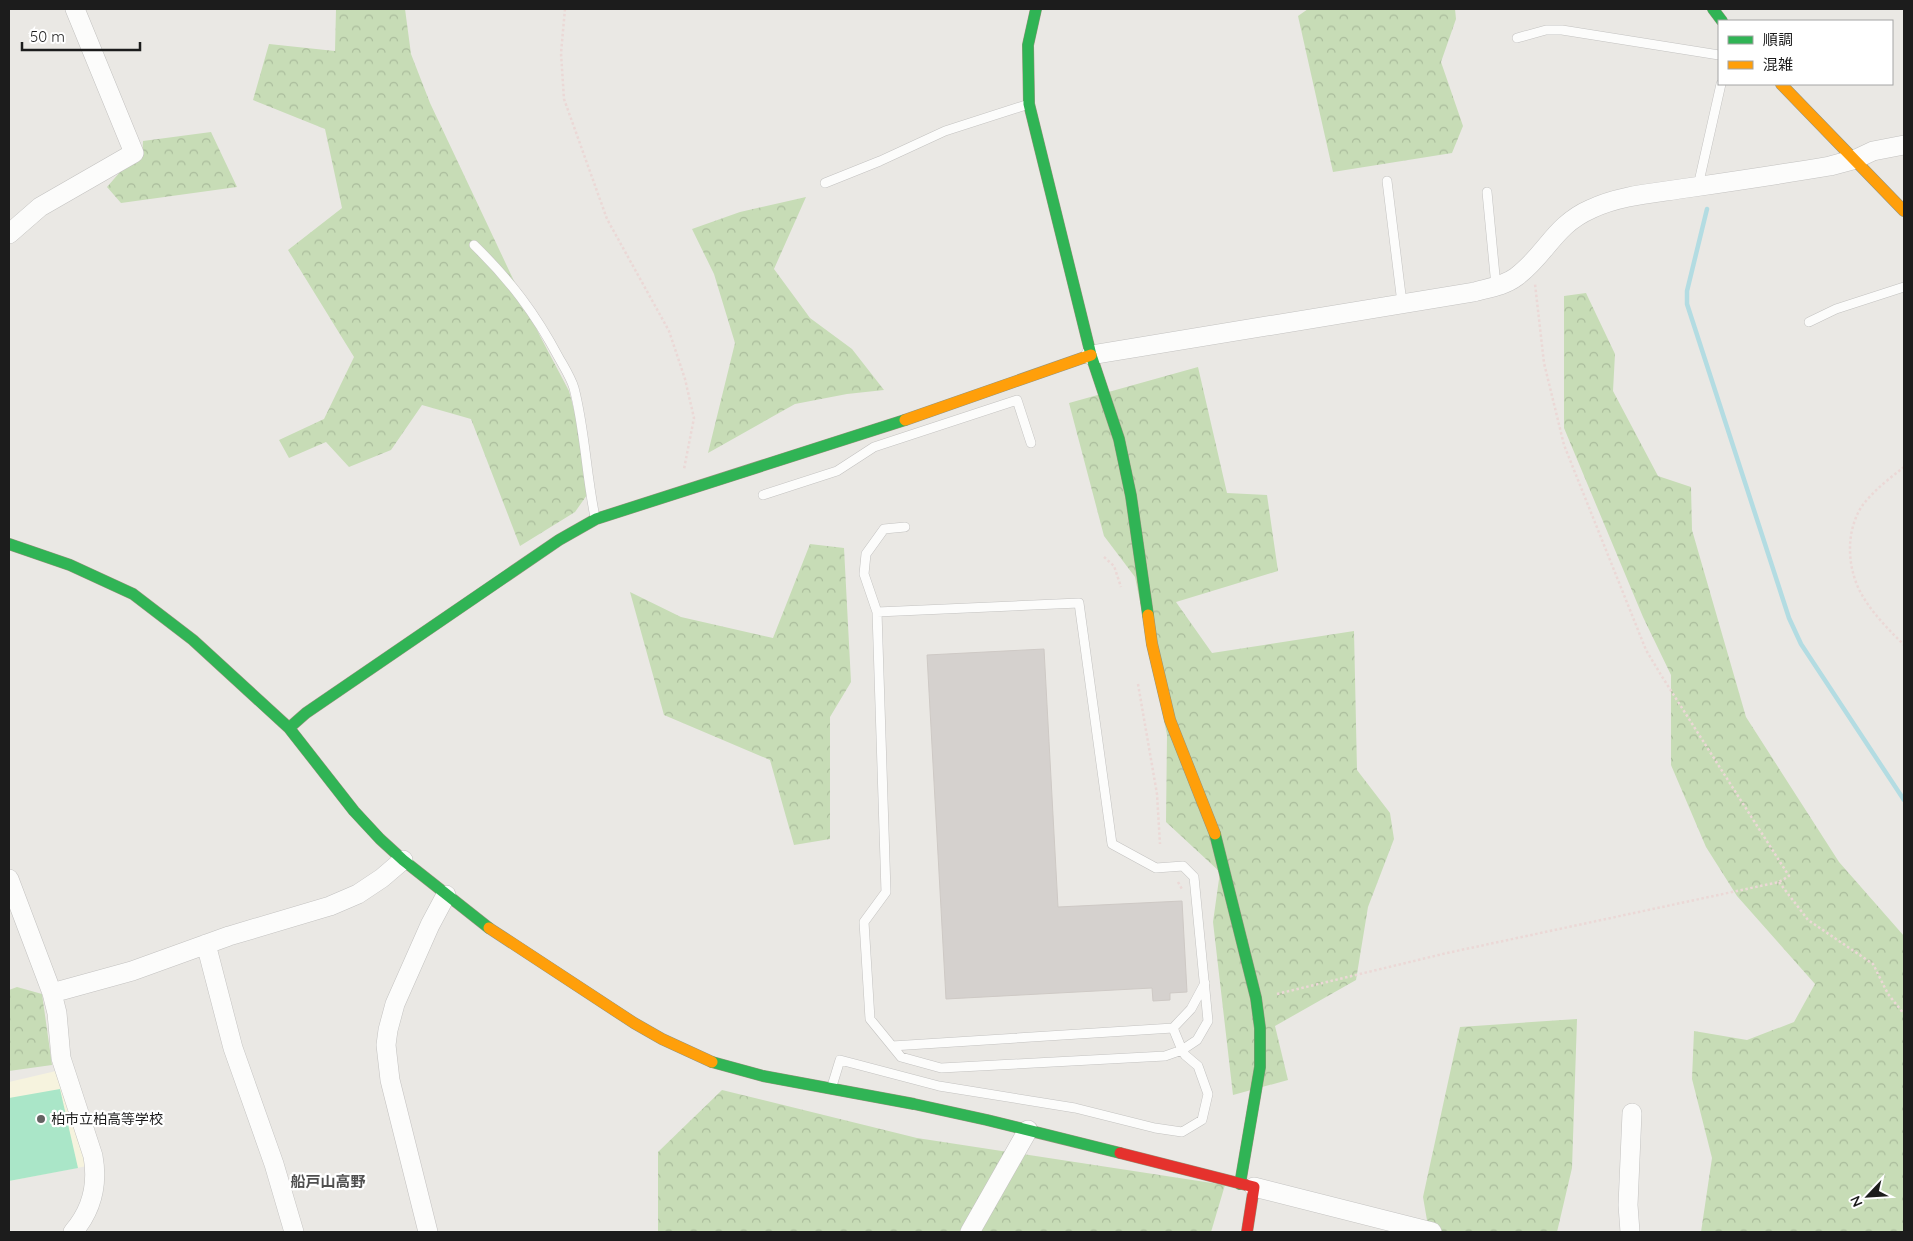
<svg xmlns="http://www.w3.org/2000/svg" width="1913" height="1241" font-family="Quicksand,'Noto Sans JP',sans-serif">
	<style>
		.education { fill: #f6f3de }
		.forest { fill: url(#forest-crowns) }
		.pitch { fill: #aae6c8 }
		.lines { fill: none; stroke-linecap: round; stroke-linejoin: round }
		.stream { stroke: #b3dce2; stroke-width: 4.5 }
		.building { fill: #d5d1ce; stroke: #cec9c5 }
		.lane-casing { stroke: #c3c2c0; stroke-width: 10 }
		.street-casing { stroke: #c3c2c0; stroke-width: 20 }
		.fast-casing { stroke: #95947c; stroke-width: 12 }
		.slow-casing { stroke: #95947c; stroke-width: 12 }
		.jam-casing { stroke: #95947c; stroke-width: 12 }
		.path { stroke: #ebd8d6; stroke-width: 2.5; stroke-dasharray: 2.5 2.5; stroke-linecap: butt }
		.lane { stroke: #fcfcfb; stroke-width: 9 }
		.street { stroke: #fcfcfb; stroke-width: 19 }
		.fast { stroke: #30b455; stroke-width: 11 }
		.slow { stroke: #ff9f0a; stroke-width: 11 }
		.jam { stroke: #e5322d; stroke-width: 11 }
		.poi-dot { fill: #646362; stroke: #fff; stroke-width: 2 }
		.labels { text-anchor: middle; stroke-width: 4.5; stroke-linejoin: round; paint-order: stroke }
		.poi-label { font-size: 14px; fill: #1c1c1c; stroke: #fff; text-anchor: start }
		.neighbourhood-label { font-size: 15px; font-weight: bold; fill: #4f4f4f; stroke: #fff }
	</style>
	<defs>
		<pattern id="forest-crowns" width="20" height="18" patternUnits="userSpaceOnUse" patternTransform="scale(1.25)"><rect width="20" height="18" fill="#c7dcb6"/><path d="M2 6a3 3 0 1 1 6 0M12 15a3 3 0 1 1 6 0" fill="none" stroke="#aabc9c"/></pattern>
	</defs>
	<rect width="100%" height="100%" fill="#eae8e4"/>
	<path class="education" d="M 56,1071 L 87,1166 L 9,1181 L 9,1082 Z"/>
	<path class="forest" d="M 336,9 L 405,9 L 411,54 L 430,103 L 540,336 L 569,391 L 594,485 L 575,512 L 520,546 L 471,419 L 422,405 L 391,450 L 349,467 L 326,442 L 289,458 L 279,440 L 324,419 L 354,357 L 288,250 L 342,208 L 325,129 L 253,100 L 269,44 L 335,51 Z
		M 1308,9 L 1455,9 L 1456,19 L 1441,62 L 1463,126 L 1452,153 L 1333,172 L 1298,16 Z
		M 211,132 L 237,187 L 121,203 L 107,187 L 127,164 L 142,159 L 143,141 Z
		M 806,197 L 774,269 L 810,318 L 852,349 L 884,390 L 847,394 L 795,404 L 708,453 L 735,343 L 714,274 L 692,229 L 740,212 Z
		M 1586,293 L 1615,354 L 1613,391 L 1658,476 L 1691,487 L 1692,530 L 1746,717 L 1839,862 L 1904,936 L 1904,1232 L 1701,1232 L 1712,1158 L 1692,1079 L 1694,1031 L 1747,1040 L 1794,1022 L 1815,984 L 1737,896 L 1706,847 L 1671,765 L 1671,675 L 1643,617 L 1564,428 L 1564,296 Z
		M 1198,367 L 1227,493 L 1267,495 L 1278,571 L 1176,602 L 1212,653 L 1354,631 L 1357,770 L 1390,813 L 1394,839 L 1368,907 L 1356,980 L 1275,1026 L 1288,1080 L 1233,1095 L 1213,922 L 1220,872 L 1166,822 L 1167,735 L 1135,577 L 1104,536 L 1069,403 Z
		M 810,544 L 844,548 L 851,682 L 830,717 L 830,839 L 794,845 L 770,760 L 664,715 L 630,592 L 681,617 L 773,638 Z
		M 17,987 L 42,994 L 52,1065 L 9,1071 L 9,990 Z
		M 1577,1019 L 1572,1168 L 1557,1232 L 1429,1232 L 1423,1197 L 1460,1027 Z
		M 722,1090 L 917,1138 L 1225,1185 L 1211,1232 L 658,1232 L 658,1152 Z"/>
	<path class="pitch" d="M 60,1089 L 78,1168 L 9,1181 L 9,1098 Z"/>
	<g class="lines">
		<path class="stream" d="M 1707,209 L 1687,291 L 1687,304 L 1789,618 L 1801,644 L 1904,800"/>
	</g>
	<path class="building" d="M 1044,649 L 1058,907 L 1182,901 L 1187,992 L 1170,993 L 1170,1000 L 1153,1001 L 1152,988 L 946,999 L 927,655 Z"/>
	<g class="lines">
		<defs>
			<path id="lane" d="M 1517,38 L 1546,30 L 1562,30 L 1719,55
				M 1387,181 L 1402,303
				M 825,183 L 880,161 L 945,131 L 1026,105
				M 1698,186 L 1721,84
				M 1487,192 L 1496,286
				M 474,245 C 510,280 535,313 559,358 C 564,367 571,378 574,388 C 585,430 586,474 595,517
				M 1809,322 L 1836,309 L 1904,287
				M 763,495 L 837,471 L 874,447 L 1017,400 L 1031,443
				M 877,612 L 864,574 L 866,554 L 884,529 L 905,527
				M 892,1046 L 1173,1028 L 1191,1009 L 1205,983
				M 832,1086 L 840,1060 L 939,1086 L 1075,1108 L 1155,1128 L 1182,1132 L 1202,1120 L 1208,1094 L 1198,1066 L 1185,1055 L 1182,1050 L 1165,1056 L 941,1068 L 901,1057 L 870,1019 L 864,922 L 886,892 L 877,612 L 1079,603 L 1112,844 L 1156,868 L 1183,866 L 1194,877 L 1208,1021 L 1197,1040 L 1182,1050 L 1173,1028"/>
			<path id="street" d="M 9,234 L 40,207 L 134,153 L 75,9
				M 1091,355 L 1474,292 C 1488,288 1504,286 1516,277 C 1546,255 1554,225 1591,209 C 1620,195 1656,193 1687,188 C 1735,181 1782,174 1830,166 L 1856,159 L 1873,151 L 1904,145
				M 9,879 L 52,993 L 57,1013 L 61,1058 L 93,1156 C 98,1184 92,1210 73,1232
				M 206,944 L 233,1048 L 274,1164 L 294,1232
				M 52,993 L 132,971 L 229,936 L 330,906 L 358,894 L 382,878 L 403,860
				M 1254,1187 L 1432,1232
				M 428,1232 L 390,1080 L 386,1045 L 388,1030 L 395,1004 L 430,925 L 446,895
				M 970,1232 L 1028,1130
				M 1630,1232 L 1628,1205 L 1632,1113"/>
			<path id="fast" d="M 1036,9 L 1028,45 L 1029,104 L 1091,355 L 1119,439 L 1131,496 L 1148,615
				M 1713,9 L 1722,21
				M 9,544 L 70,565 L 133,594 L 193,640 L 289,728 L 354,811 L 380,839 L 403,860 L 489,928
				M 289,728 L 306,713 L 559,540 L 596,519 L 905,420
				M 1215,834 L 1256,998 L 1260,1028 L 1260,1067 L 1240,1184
				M 712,1062 L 763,1076 L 914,1104 L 987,1120 L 1120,1153"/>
			<path id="slow" d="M 1781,84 L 1904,211
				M 905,420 L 1091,355
				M 1148,615 L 1152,644 L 1170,720 L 1215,834
				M 489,928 L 634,1023 L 662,1039 L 712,1062"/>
			<path id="jam" d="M 1120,1153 L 1254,1187 L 1247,1232"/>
		</defs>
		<use href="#lane" class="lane-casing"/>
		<use href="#street" class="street-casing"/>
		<use href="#fast" class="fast-casing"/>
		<use href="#slow" class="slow-casing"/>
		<use href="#jam" class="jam-casing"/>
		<path class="path" d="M 565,9 L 561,53 L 564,99 L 607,219 L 669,331 L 685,379 L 694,418 L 684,469
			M 1904,467 C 1890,478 1873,491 1862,506 C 1845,532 1847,569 1862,595 C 1873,614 1889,630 1904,645
			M 1104,557 L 1114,566 L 1121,587
			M 1138,684 L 1157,794 L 1160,844
			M 1178,882 L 1182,889
			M 1779,882 L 1808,920 L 1873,964 L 1888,994 L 1904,1014
			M 1277,994 L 1447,953 L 1779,882 L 1789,876 L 1661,675 L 1646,650 L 1564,445 L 1544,363 L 1535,284"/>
		<use href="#lane" class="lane"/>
		<use href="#street" class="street"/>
		<use href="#fast" class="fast"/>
		<use href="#slow" class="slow"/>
		<use href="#jam" class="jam"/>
	</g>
	<circle class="poi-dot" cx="41" cy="1119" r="5"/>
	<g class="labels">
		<g class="poi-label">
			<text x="51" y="1124">柏市立柏高等学校</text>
		</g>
		<g class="neighbourhood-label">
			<text x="328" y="1187">船戸山高野</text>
		</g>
	</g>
	<rect width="1913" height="1241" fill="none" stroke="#1c1c1c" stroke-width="20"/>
	<rect x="1718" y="20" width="175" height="65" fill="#ffffff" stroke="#a4a4a4"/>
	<rect x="1728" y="36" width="25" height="8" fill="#30b455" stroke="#a4a4a4"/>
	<text x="1763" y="45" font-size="15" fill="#1c1c1c">順調</text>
	<rect x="1728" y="61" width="25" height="8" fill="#ff9f0a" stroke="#a4a4a4"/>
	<text x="1763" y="70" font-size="15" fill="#1c1c1c">混雑</text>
	<g transform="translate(1868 1196) rotate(245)" stroke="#ffffff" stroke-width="4" paint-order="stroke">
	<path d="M0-4L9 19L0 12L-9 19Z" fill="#1c1c1c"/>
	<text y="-8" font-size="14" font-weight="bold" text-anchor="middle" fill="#1c1c1c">N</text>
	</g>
	<path d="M22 42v8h118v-8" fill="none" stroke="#1c1c1c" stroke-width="2.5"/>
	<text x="30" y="42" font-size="15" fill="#1c1c1c" stroke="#ffffff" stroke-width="4" paint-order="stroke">50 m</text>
</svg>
